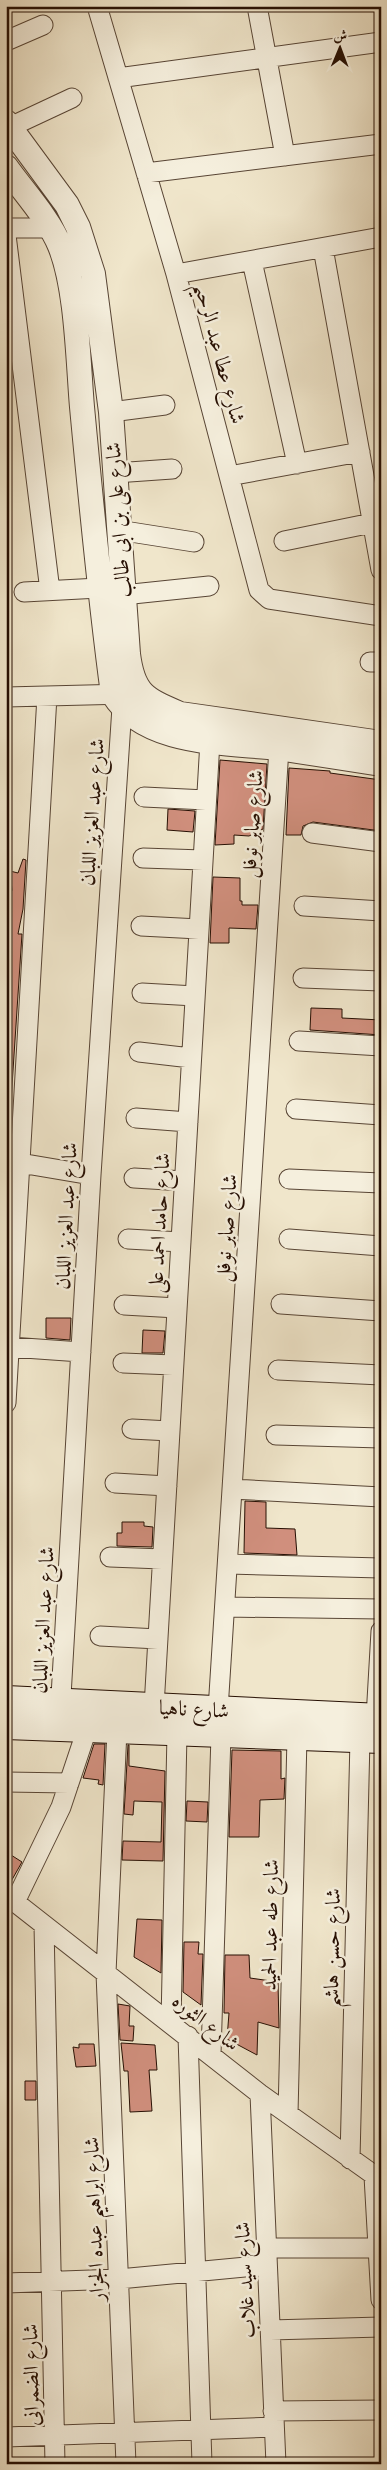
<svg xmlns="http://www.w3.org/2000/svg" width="387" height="2470" font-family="Cardo,Amiri,serif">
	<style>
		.building { fill: #d08f7d; stroke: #260f03 }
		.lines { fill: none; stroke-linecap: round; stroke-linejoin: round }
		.minor-casing { stroke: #584535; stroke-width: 21 }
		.tertiary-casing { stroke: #584535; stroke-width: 26 }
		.secondary-casing { stroke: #260f03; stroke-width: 30 }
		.minor { stroke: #f5efdd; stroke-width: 19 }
		.tertiary { stroke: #f5efdd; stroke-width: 24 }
		.secondary { stroke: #f5efdd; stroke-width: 28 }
		.labels { text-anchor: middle; stroke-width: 5; stroke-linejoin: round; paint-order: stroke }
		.street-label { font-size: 21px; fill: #260f03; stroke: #f5efdd }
	</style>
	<rect width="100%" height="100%" fill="#f0e6cb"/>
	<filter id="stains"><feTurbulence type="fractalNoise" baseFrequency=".004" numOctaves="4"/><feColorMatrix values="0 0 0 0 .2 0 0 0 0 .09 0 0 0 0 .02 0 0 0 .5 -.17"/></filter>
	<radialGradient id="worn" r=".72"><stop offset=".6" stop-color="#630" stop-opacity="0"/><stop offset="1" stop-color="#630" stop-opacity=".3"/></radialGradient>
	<path class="building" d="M 220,760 L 267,764 L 263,829 L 249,836 L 234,835 L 234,844 L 215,845 Z
		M 289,768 L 330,771 L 330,773 L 381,780 L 381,831 L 313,822 L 303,826 L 301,835 L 286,835 Z
		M 168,809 L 195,811 L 193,832 L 167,830 Z
		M 23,859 L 26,860 L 23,909 L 18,934 L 22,934 L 11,1101 L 6,1100 L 6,908 L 12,890 L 10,871 L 18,873 Z
		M 213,877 L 240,878 L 240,901 L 242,901 L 242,905 L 258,905 L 256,929 L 229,928 L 229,943 L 210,943 Z
		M 311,1008 L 342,1009 L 342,1018 L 381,1020 L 381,1035 L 310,1030 Z
		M 46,1318 L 71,1318 L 70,1340 L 46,1338 Z
		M 143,1330 L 165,1331 L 163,1353 L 142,1353 Z
		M 245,1501 L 266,1502 L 266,1528 L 295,1529 L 297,1555 L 244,1553 Z
		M 122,1522 L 144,1522 L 144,1526 L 153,1527 L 152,1547 L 117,1546 L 117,1533 L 122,1533 Z
		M 94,1744 L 105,1744 L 103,1785 L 98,1784 L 99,1780 L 83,1778 Z
		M 128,1745 L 129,1745 L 129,1766 L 165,1771 L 163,1861 L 122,1860 L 123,1841 L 161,1842 L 162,1802 L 134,1801 L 133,1815 L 124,1814 Z
		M 232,1750 L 281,1751 L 281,1779 L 285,1778 L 284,1799 L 260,1800 L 259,1837 L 229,1837 Z
		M 187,1801 L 208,1802 L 207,1822 L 186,1821 Z
		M 11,1855 L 22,1862 L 9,1885 L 6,1884 L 6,1862 Z
		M 137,1919 L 162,1920 L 161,1973 L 134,1957 Z
		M 184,1942 L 199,1942 L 198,1954 L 203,1954 L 201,2005 L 183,1992 Z
		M 225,1955 L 249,1955 L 250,1978 L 278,1982 L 279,2028 L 258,2022 L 257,2055 L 227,2039 L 229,2013 L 224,2013 Z
		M 118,2004 L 130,2006 L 129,2026 L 134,2026 L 133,2041 L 120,2040 Z
		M 121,2043 L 155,2045 L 157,2070 L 149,2070 L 152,2111 L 130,2112 L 128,2071 L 124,2071 Z
		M 79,2044 L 94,2044 L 96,2066 L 76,2067 L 73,2047 L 79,2048 Z
		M 25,2081 L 36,2081 L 36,2100 L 25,2100 Z"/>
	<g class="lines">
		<defs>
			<path id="minor" d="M 97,6 L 176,274 L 259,590 L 269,599 L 381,616
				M 257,6 L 285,156
				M 6,41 L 43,25
				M 118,78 L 381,42
				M 10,127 L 72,98
				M 146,173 L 381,144
				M 6,228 L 50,228
				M 6,235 L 50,591
				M 323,248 L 381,570
				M 252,261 L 297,464
				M 176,274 L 381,237
				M 111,412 L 165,405
				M 115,473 L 172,469
				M 229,476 L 360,452
				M 118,530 L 194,542
				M 284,541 L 372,523
				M 24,592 L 99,588
				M 123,595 L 209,586
				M 370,662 L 381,662
				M 6,697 L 127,694
				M 144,797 L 206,800
				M 312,833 L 381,842
				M 143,858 L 203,860
				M 304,906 L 381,911
				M 141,926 L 199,929
				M 303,978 L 381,981
				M 142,993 L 195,996
				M 299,1041 L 381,1046
				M 139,1052 L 191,1058
				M 296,1109 L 381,1115
				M 136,1118 L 188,1122
				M 20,1163 L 91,1175
				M 134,1178 L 184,1181
				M 289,1179 L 381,1183
				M 128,1239 L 181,1242
				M 289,1239 L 381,1246
				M 281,1304 L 381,1311
				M 124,1305 L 177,1308
				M 10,1347 L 81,1352
				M 123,1363 L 173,1365
				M 278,1370 L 381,1375
				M 6,1403 L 47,696
				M 132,1429 L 170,1431
				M 276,1435 L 381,1438
				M 115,1483 L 167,1486
				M 232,1489 L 381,1497
				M 110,1557 L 162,1559
				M 228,1564 L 381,1568
				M 225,1607 L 381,1609
				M 100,1636 L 158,1639
				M 154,1707 L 210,741
				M 218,1710 L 279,748
				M 60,1714 L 91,1175 L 122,707
				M 376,1718 L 381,1631
				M 117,1730 L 106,1973 L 126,2464
				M 6,1782 L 69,1783
				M 6,1895 L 260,2094 L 381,2180
				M 15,1902 L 61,1807 L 87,1729
				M 44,1925 L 55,2464
				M 171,2023 L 177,1733
				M 188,2036 L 202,2464
				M 211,2054 L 221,1735
				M 260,2094 L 276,2464
				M 288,2114 L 297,1737
				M 350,2159 L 360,1739
				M 374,2176 L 381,2300
				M 266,2248 L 381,2248
				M 6,2283 L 119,2279 L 267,2265
				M 270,2330 L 381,2327
				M 273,2411 L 381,2410
				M 6,2437 L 274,2427"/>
			<path id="tertiary" d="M 6,122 L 67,205 L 78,227 L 93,274 L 111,412 L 128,654 C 133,694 145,699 180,714 L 381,743
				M 6,167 C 23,191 49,219 60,246 C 77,288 78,360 82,407 C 91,503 100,598 113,694 C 145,746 225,742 278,748 C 312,753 347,759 381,764"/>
			<path id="secondary" d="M 6,1700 L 381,1718
				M 6,1725 L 381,1739"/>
		</defs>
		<use href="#minor" class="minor-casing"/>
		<use href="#tertiary" class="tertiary-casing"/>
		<use href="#secondary" class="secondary-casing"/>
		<use href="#minor" class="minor"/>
		<use href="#tertiary" class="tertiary"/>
		<use href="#secondary" class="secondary"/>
	</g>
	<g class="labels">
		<g class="street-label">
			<text transform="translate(220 353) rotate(75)" y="7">شارع عطا عبد الرحيم</text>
			<text transform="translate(118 520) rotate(-94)" y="7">شارع على بن ابى طالب</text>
			<text transform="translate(92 812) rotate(-86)" y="7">شارع عبد العزيز اللبان</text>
			<text transform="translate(252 824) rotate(-86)" y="7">شارع صابر نوفل</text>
			<text transform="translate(66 1216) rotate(-87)" y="7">شارع عبد العزيز اللبان</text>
			<text transform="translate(159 1223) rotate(-87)" y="7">شارع حامد احمد على</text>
			<text transform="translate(226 1228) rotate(-86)" y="7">شارع صابر نوفل</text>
			<text transform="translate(43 1620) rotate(-87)" y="7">شارع عبد العزيز اللبان</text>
			<text transform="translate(194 1709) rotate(3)" y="7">شارع ناهيا</text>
			<text transform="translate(270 1925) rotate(-89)" y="7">شارع طه عبد الحميد</text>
			<text transform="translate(332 1948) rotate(-89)" y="7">شارع حسن هاشم</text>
			<text transform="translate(206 2022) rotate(38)" y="7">شارع الثوره</text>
			<text transform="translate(94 2219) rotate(-92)" y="7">شارع ابراهيم عبده الجزار</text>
			<text transform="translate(245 2280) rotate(-93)" y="7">شارع سيد غلاب</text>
			<text transform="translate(31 2375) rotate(-91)" y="7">شارع الضمرانى</text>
		</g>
	</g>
	<rect width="387" height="2470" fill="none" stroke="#f0e6cb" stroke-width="25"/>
	<rect x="8" y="8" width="372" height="2455" fill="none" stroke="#260f03" stroke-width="2.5"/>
	<rect x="12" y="12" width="362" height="2445" fill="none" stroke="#260f03"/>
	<g transform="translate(340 48) rotate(1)" stroke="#f5efdd" stroke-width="4" paint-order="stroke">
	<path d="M0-4L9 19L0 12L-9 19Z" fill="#260f03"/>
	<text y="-8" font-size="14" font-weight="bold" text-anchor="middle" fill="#260f03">ش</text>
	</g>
	<rect width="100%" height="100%" filter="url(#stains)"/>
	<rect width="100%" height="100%" fill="url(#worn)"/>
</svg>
